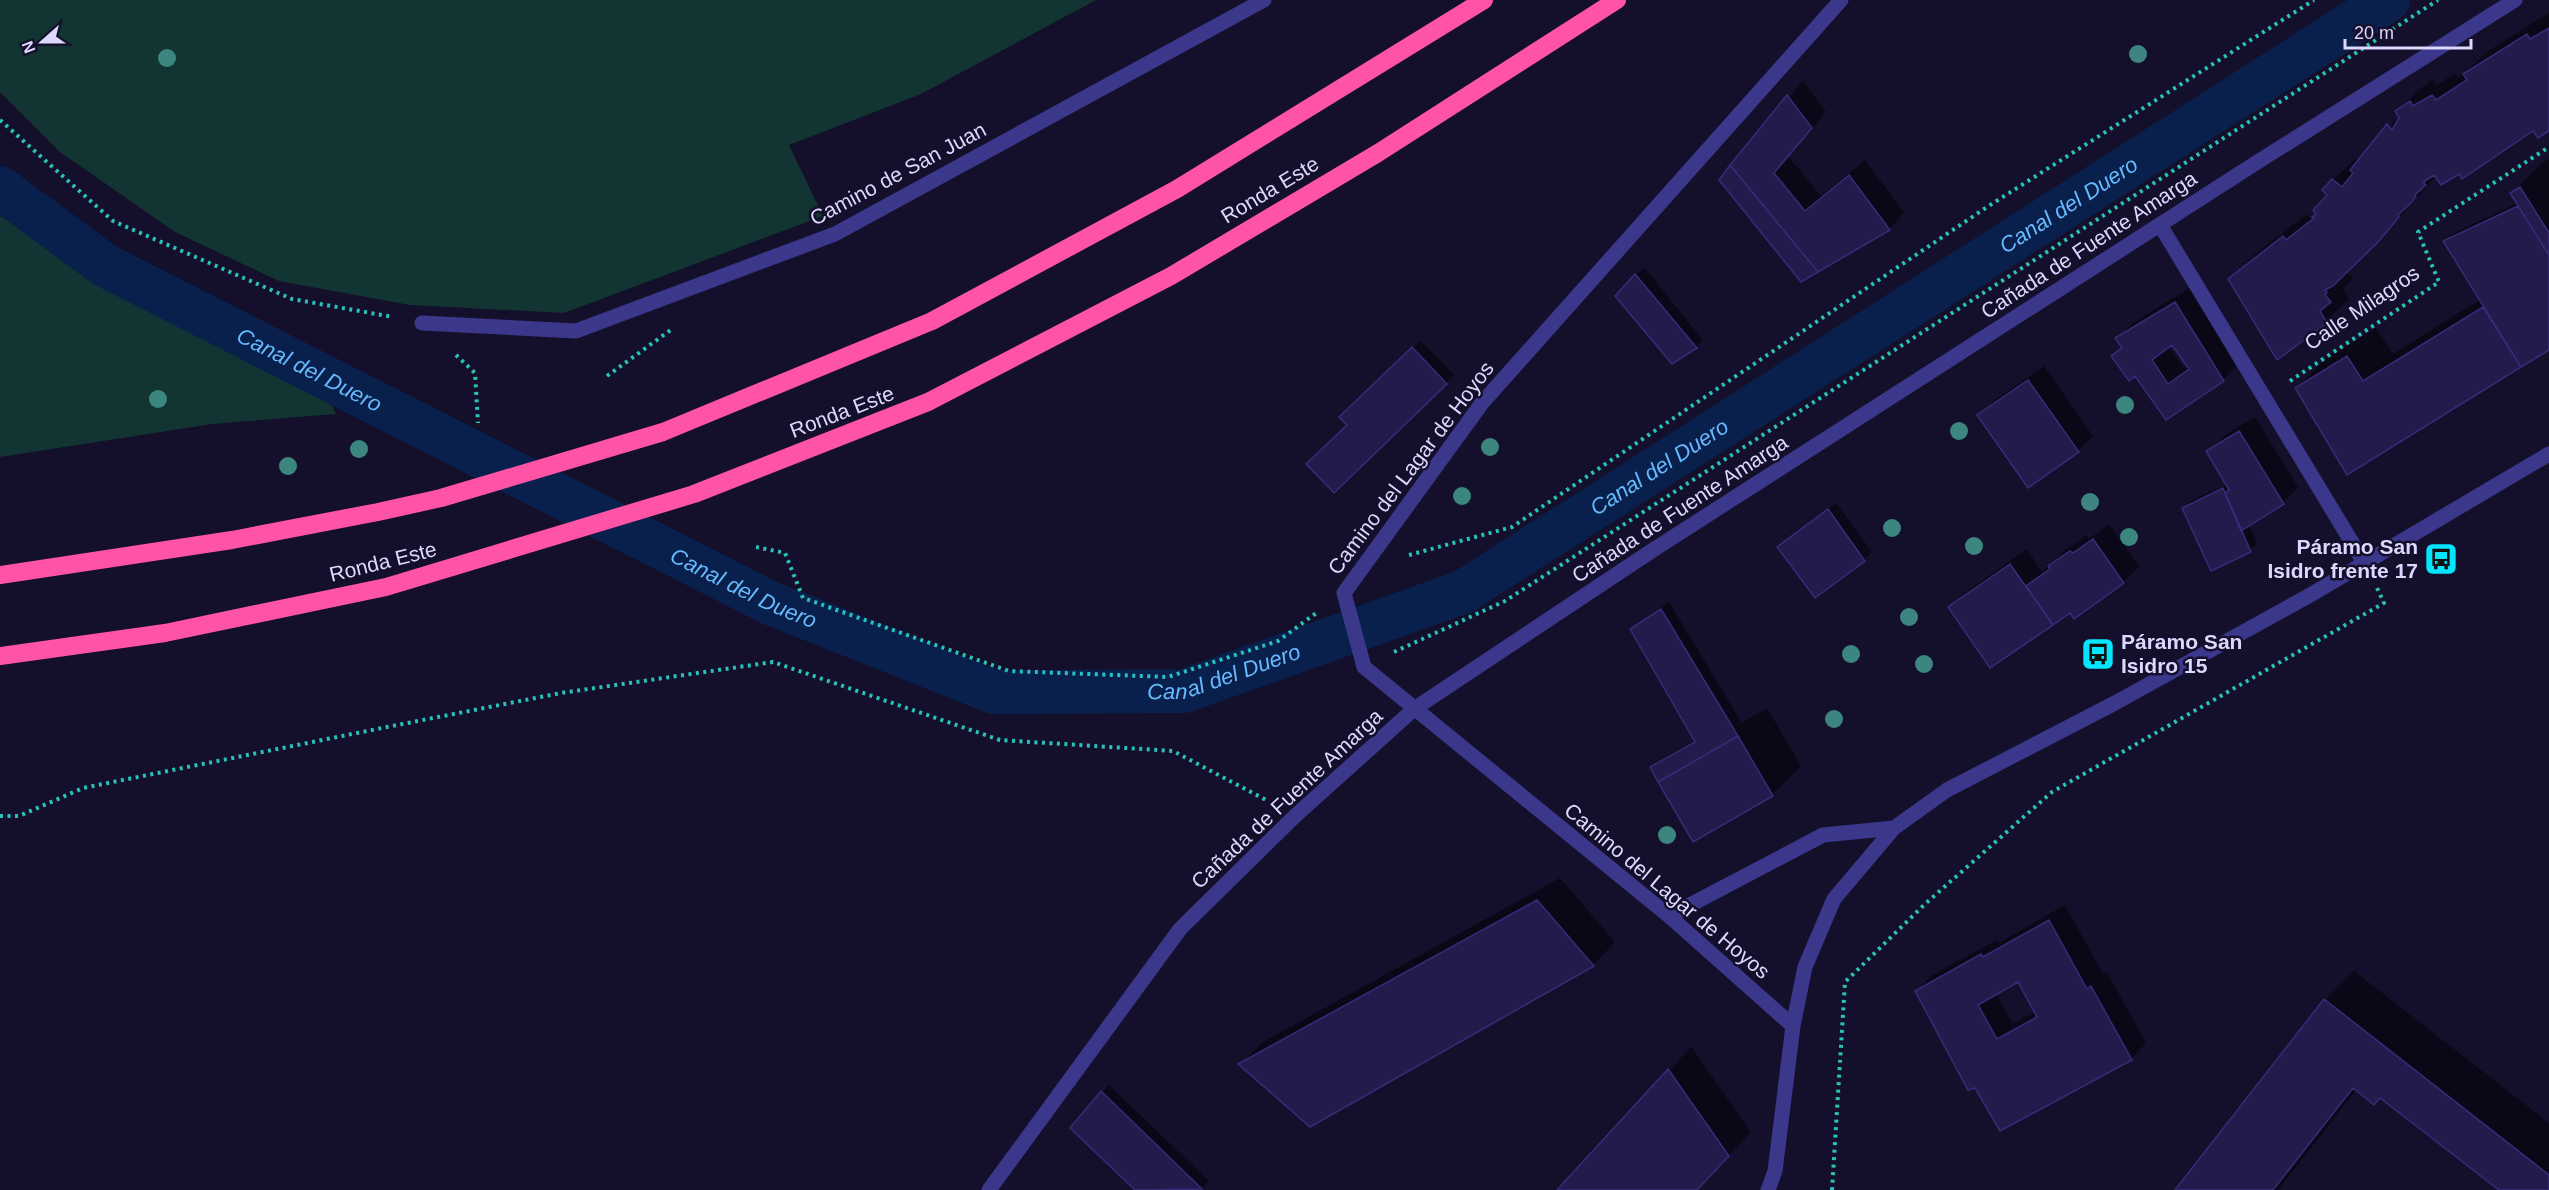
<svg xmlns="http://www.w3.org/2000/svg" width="2549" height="1190" font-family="Arial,sans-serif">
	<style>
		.green { fill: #123533 }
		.shadow { fill: #0007; fill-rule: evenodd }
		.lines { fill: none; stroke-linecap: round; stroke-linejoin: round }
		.canal { stroke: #08204b; stroke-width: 44 }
		.building { fill: #241a4c; stroke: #3a2b7a; stroke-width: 1.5; fill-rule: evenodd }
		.path { stroke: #29c2b9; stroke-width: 4; stroke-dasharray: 3 4.5; stroke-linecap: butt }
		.minor { stroke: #3b388c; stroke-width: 15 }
		.highway { stroke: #ff53a6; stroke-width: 18 }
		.tree { fill: #3c867f }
		.labels { text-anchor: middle; stroke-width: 5; stroke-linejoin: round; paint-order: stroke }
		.street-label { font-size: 21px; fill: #ddd8ff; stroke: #140f2a }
		.poi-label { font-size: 21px; font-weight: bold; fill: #ddd8ff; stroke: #140f2a; text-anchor: end }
		.water-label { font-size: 22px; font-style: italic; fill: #66b9ff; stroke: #140f2a }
	</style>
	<rect width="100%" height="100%" fill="#140f2a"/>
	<path class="green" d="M 0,0 L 1096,0 L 921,94 L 789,145 L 823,216 L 564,313 L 410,305 L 279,281 L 175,232 L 60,152 L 0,92 Z
		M 0,216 L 82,268 L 294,370 L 331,403 L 336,414 L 212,424 L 0,457 Z"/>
	<path class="shadow" d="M 2549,13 L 2549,130 L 2534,129 L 2459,171 L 2436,176 L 2401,216 L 2347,271 L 2353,278 L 2343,289 L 2349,299 L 2326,321 L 2277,358 L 2230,279 L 2253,256 L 2307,214 L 2310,218 L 2318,213 L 2329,195 L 2333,180 L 2356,158 L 2359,160 L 2400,116 L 2397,111 L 2420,89 L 2433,79 L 2437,85 L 2455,73 L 2459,78 L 2488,51 Z
		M 1803,81 L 1826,112 L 1788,156 L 1821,196 L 1865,160 L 1904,213 L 1889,229 L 1817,271 L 1732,166 Z
		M 2549,159 L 2549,348 L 2347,473 L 2297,388 L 2325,359 L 2376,328 L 2393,354 L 2481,299 L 2445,241 L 2452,234 L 2518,203 L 2512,193 L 2541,164 Z
		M 1644,267 L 1703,340 L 1696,347 L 1617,296 Z
		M 2191,287 L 2238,364 L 2223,380 L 2167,418 L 2136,374 L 2113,356 L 2123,346 L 2117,338 L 2133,323 ZM 2173,343 L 2189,366 L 2184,369 L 2168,346 Z
		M 1421,341 L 1454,375 L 1334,491 L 1349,424 L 1341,417 Z
		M 2044,366 L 2093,436 L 2078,451 L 1979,415 L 1995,400 Z
		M 2255,417 L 2298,487 L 2283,503 L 2249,525 L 2257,543 L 2250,550 L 2184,508 L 2191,501 L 2227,484 L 2208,452 L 2224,436 Z
		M 1836,503 L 1872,552 L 1864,560 L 1787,540 Z
		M 2109,524 L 2139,566 L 2124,582 L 2075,617 L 2070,611 L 1991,666 L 1950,608 L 1966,592 L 2027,549 L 2042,572 L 2065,550 L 2086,536 L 2089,539 Z
		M 1669,602 L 1742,723 L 1767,708 L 1801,766 L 1772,795 L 1693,840 L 1652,768 L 1660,760 L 1695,740 L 1632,629 Z
		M 1560,878 L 1615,942 L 1593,965 L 1241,1064 L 1263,1042 Z
		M 2065,905 L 2103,974 L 2107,972 L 2146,1043 L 2131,1059 L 2000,1129 L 1917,991 L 1932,975 L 1997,940 L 1999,943 ZM 2018,980 L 2036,1012 L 2012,1024 L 1996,993 Z
		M 2354,971 L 2549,1123 L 2549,1190 L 2501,1190 L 2380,1096 L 2357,1089 L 2278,1190 L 2177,1190 L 2325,1000 Z
		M 1691,1047 L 1751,1132 L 1697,1190 L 1559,1190 Z
		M 1109,1085 L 1209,1181 L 1199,1190 L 1137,1190 L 1072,1127 Z"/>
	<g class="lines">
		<path class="canal" id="s1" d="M 0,188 L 106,266 L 770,603 L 994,692 L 1184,691 L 1463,592 L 2388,0"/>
	</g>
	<path class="building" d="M 2549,28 L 2549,131 L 2538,138 L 2533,131 L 2462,179 L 2459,174 L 2441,185 L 2434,175 L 2423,182 L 2426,185 L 2415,195 L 2416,197 L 2409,205 L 2398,215 L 2399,217 L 2379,241 L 2333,286 L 2325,290 L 2327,292 L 2325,295 L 2331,302 L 2320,311 L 2327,323 L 2277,360 L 2228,279 L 2283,236 L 2286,240 L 2314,218 L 2312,217 L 2316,214 L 2313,210 L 2327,195 L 2322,190 L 2332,179 L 2342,187 L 2353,173 L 2350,170 L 2387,124 L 2392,130 L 2399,118 L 2395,111 L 2410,101 L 2413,106 L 2432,95 L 2436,100 L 2467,80 L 2463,74 L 2527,34 L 2530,39 Z
		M 1787,95 L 1812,128 L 1774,173 L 1805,211 L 1849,175 L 1890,230 L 1818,272 L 1730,165 Z
		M 1730,165 L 1818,272 L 1801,282 L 1719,180 Z
		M 2520,187 L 2549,233 L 2549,255 L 2510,193 Z
		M 2518,206 L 2549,255 L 2549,350 L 2521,367 L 2443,241 Z
		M 1635,274 L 1697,348 L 1672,364 L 1615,296 Z
		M 2175,302 L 2224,381 L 2166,420 L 2135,376 L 2129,381 L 2111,356 L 2122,348 L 2115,338 ZM 2172,345 L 2189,369 L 2168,384 L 2152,360 Z
		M 2483,307 L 2521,367 L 2347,475 L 2295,388 L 2347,356 L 2363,381 Z
		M 1412,347 L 1447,384 L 1334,493 L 1306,464 L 1347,425 L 1339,417 Z
		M 2028,380 L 2079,452 L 2028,488 L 1977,415 Z
		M 2239,431 L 2284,504 L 2241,531 L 2225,493 L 2229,490 L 2206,451 Z
		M 2223,488 L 2251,552 L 2211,571 L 2182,508 Z
		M 1828,509 L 1865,561 L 1815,598 L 1777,547 Z
		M 2093,539 L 2124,583 L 2074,619 L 2070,613 L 2053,625 L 2026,586 L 2050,569 L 2048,566 L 2070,551 L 2073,553 Z
		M 2010,564 L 2053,625 L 1990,668 L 1948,607 Z
		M 1661,609 L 1738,736 L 1658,782 L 1650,767 L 1695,742 L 1630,629 Z
		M 1738,736 L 1773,796 L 1693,842 L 1658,782 Z
		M 1537,900 L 1594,966 L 1310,1127 L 1238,1064 Z
		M 2049,920 L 2087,989 L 2091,986 L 2132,1060 L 2000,1131 L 1975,1088 L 1968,1090 L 1915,991 L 1981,954 L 1983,957 ZM 2018,982 L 2037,1017 L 1997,1039 L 1978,1005 Z
		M 2324,999 L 2549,1175 L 2549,1190 L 2499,1190 L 2380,1098 L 2374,1105 L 2353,1088 L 2273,1190 L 2175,1190 Z
		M 1668,1069 L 1729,1156 L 1697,1190 L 1557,1190 Z
		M 1101,1091 L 1202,1189 L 1135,1190 L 1070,1128 Z"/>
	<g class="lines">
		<path class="path" d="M 0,120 L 113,221 L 292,299 L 393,317
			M 456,355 L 475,373 L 478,423
			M 607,376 L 672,329
			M 2290,381 L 2439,282 L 2418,232 L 2549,147
			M 756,547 L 785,553 L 803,598 L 1009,671 L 1168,677 L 1278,641 L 1319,611
			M 1409,555 L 1512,527 L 1987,207 L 2314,0
			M 1394,652 L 1505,601 L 2438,0
			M 0,816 L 19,816 L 83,788 L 382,728 L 561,693 L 773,662 L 1000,740 L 1173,751 L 1268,801
			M 1832,1190 L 1845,982 L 1925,904 L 2052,792 L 2384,603 L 2377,588"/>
		<path class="minor" d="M 2160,225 L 2365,564
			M 422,323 L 576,331 L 835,234 L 1264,0
			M 1669,916 L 1823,835 L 1894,828
			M 1793,1026 L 1669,916 L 1364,667 L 1344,593 L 1482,403 L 1841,0
			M 989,1190 L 1180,929 L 1295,816 L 1414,709 L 1653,550 L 2259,161 L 2515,0
			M 1768,1190 L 1775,1171 L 1793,1026 L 1805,967 L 1834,899 L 1894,828 L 1947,790 L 2115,703 L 2312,594 L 2549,454"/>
		<path class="highway" d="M 0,575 L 232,540 L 378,512 L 441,498 L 663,432 L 932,321 L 1177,189 L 1484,0
			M 0,656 L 165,633 L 386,587 L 694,494 L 928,402 L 1171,276 L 1378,153 L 1617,0"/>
	</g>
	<g class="tree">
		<circle cx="2138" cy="54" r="9"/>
		<circle cx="167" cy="58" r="9"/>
		<circle cx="158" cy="399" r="9"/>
		<circle cx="2125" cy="405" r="9"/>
		<circle cx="1959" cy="431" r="9"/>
		<circle cx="1490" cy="447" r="9"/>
		<circle cx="359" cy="449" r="9"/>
		<circle cx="288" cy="466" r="9"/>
		<circle cx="1462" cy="496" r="9"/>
		<circle cx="2090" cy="502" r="9"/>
		<circle cx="1892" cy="528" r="9"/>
		<circle cx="2129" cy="537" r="9"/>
		<circle cx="1974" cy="546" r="9"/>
		<circle cx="1909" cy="617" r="9"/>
		<circle cx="1851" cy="654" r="9"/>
		<circle cx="1924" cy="664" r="9"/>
		<circle cx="1834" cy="719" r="9"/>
		<circle cx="1667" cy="835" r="9"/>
	</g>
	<defs>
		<symbol id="bus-square" viewBox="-11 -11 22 22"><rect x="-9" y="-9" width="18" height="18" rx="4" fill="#04e6ff" stroke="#140f2a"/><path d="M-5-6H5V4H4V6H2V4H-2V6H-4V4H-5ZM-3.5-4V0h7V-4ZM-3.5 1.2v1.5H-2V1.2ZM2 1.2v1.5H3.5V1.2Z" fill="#111"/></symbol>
	</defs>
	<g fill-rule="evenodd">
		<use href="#bus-square" x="2422" y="540" width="38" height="38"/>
		<use href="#bus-square" x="2079" y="635" width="38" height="38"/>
	</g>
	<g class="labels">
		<g class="street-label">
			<text transform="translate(898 174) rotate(-28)" y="7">Camino de San Juan</text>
			<text transform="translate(1270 190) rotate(-31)" y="7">Ronda Este</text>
			<text transform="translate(2089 245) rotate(-33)" y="7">Cañada de Fuente Amarga</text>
			<text transform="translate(2362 308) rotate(-34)" y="7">Calle Milagros</text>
			<text transform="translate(842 412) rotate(-21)" y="7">Ronda Este</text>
			<text transform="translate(1411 468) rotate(-53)" y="7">Camino del Lagar de Hoyos</text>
			<text transform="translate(1680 509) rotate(-33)" y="7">Cañada de Fuente Amarga</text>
			<text transform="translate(383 562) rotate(-14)" y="7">Ronda Este</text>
			<text transform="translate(1287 799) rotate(-43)" y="7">Cañada de Fuente Amarga</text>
			<text transform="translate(1667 891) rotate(40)" y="7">Camino del Lagar de Hoyos</text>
		</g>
		<g class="poi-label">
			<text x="2418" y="554">Páramo San<tspan x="2418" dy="24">Isidro frente 17</tspan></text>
			<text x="2121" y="649" text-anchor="start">Páramo San<tspan x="2121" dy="24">Isidro 15</tspan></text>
		</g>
		<g class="water-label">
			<text dy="8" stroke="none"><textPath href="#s1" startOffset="2322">Canal del Duero</textPath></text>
			<text dy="8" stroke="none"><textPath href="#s1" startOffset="360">Canal del Duero</textPath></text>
			<text dy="8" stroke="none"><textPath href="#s1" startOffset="1836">Canal del Duero</textPath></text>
			<text dy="8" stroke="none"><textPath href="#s1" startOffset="846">Canal del Duero</textPath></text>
			<text dy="8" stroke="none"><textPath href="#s1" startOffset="1350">Canal del Duero</textPath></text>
		</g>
	</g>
	<g transform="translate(42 42) rotate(249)" stroke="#140f2a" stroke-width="4.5" paint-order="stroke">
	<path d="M0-4.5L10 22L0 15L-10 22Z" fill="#ddd8ff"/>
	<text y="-9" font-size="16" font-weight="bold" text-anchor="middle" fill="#ddd8ff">N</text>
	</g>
	<path d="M2345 39v9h126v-9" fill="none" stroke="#ddd8ff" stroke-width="3"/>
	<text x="2354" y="39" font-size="18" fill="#ddd8ff" stroke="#140f2a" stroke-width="4.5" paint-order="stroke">20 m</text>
</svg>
